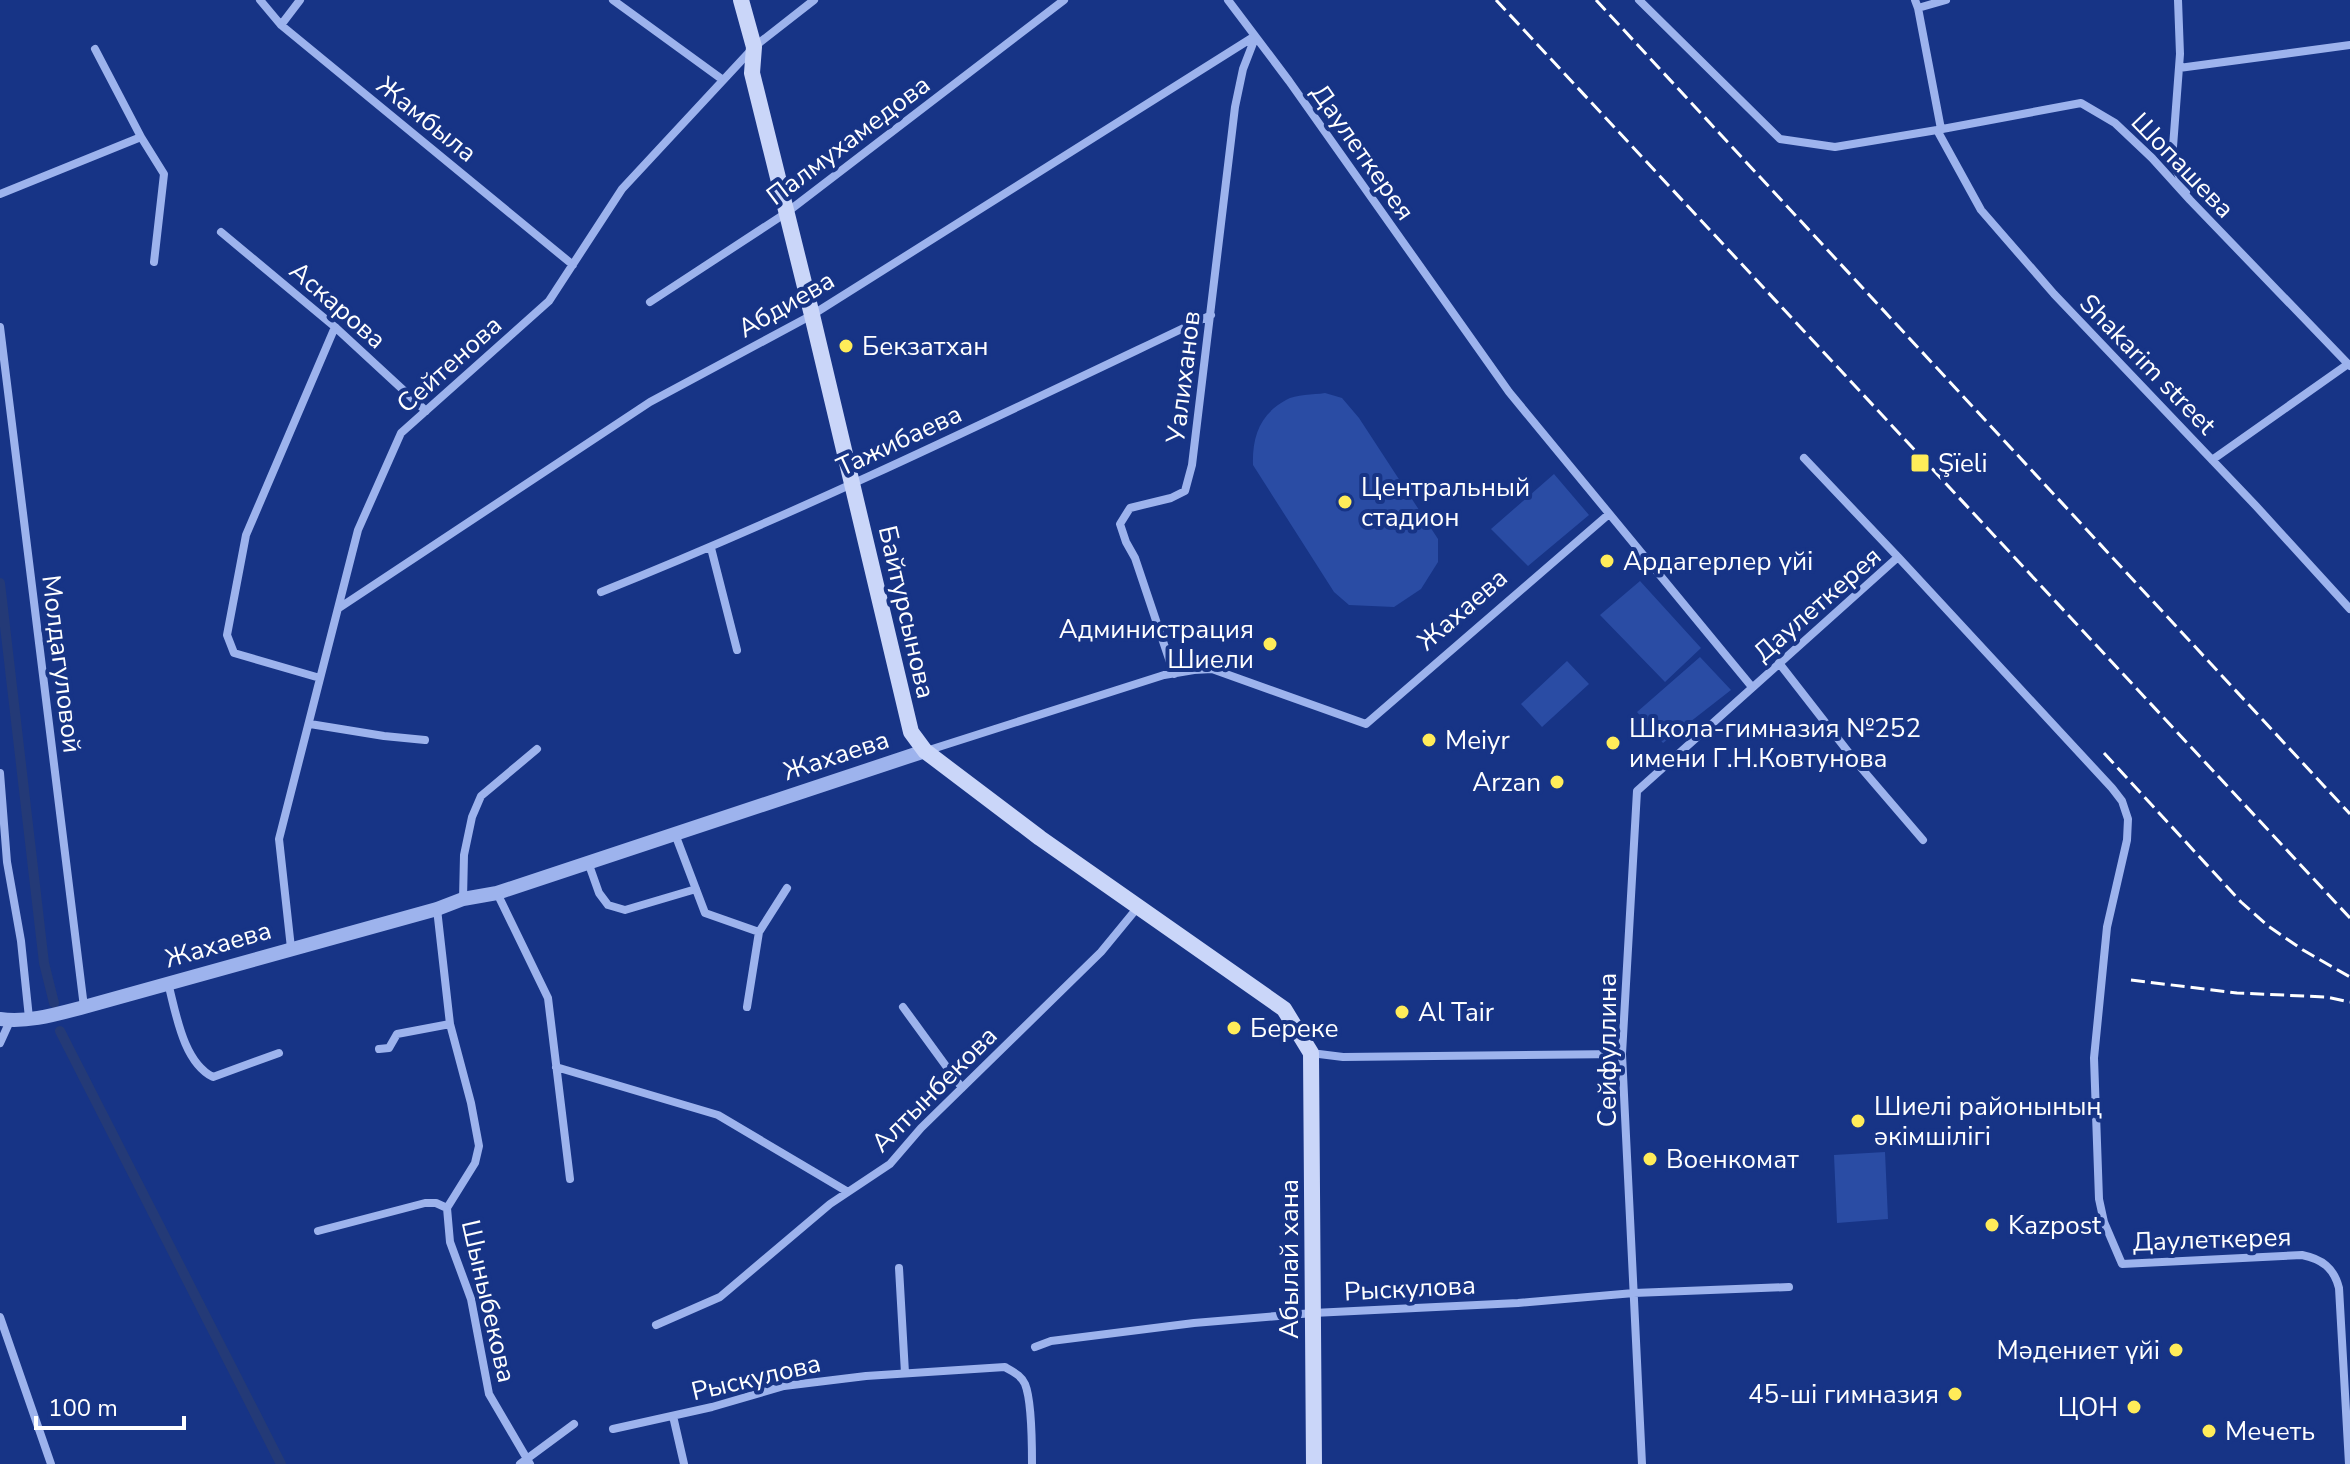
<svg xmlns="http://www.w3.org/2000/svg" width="2350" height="1464" font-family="'Nunito Sans',sans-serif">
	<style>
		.green { fill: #2a4ca4 }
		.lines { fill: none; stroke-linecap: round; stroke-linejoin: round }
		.canal { stroke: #243a77; stroke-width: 10 }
		.minor { stroke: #9db3ed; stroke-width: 8 }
		.tertiary { stroke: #9db3ed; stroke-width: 14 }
		.secondary { stroke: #cad6f9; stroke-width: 16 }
		.rail { stroke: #fff; stroke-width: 3; stroke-dasharray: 14 6; stroke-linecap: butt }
		.poi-dot { fill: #ffec59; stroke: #173486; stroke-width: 3 }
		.labels { text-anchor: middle; stroke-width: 8; stroke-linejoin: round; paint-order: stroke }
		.street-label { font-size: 26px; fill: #fff; stroke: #173486 }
		.poi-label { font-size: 26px; fill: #fff; stroke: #173486; text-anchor: start }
	</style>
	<rect width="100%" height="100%" fill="#173486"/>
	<path class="green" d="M 1325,393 L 1342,398 L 1359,418 L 1438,539 L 1438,562 L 1421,589 L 1394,607 L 1349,605 L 1334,592 L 1253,465 C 1252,437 1260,414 1286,400 C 1296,394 1313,395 1325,393 Z
		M 1554,474 L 1589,515 L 1528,566 L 1491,529 Z
		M 1640,581 L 1701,648 L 1665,682 L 1600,615 Z
		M 1700,657 L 1731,690 L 1663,743 L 1637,712 Z
		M 1567,661 L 1589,684 L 1542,727 L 1521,704 Z
		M 1885,1152 L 1888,1219 L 1837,1223 L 1834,1155 Z"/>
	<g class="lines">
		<path class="canal" d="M 0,583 L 44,963 L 54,1003
			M 60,1031 L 281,1464"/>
		<path class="minor" d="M 260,0 L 281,25 L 573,265
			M 613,0 L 723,80
			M 1228,0 L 1289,81 L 1509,392 L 1752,687
			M 1639,0 L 1780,139 L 1835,147 L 1937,130 L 2081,103 L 2115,123 L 2152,158 L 2190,200 L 2350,366
			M 1915,0 L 1918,8 L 1941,129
			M 2178,0 L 2180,54 L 2172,160 L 2186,192
			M 1918,8 L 1946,0
			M 281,25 L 300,0
			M 95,49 L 141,137 L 164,174 L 154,262
			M 2179,68 L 2350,45
			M 1937,130 L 1981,210 L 2054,294 L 2256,506 L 2350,609
			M 0,194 L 141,137
			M 221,232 L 335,327 L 426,411
			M 650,302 L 786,213 L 1064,0
			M 0,327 L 84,1007
			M 1804,458 L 1898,557
			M 2212,460 L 2348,364
			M 711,548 L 737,650
			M 601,592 C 808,509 1009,411 1211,315
			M 339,608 L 650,402 L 812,315 L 1255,36
			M 1779,663 L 1856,762 L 1923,840
			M 1174,674 L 1135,558 L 1126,542 L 1120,524 L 1130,508 L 1171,498 L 1185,491 L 1192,465 L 1235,107 L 1243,69 L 1255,38
			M 320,678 L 234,653 L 227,635 L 246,535 L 335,327
			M 310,724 L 384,736 L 425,740
			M 926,751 L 1164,675 L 1194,670 L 1212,669 L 1366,724 L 1609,514
			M 0,773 L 7,862 L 21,941 L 29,1018
			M 675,834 L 705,913 L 759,932 L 787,888
			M 588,862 L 599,893 L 608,905 L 625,910 L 696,889
			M 497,893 L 548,998 L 570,1179
			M 463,899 L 464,855 L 472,817 L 481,796 L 537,749
			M 437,909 L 450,1024 L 471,1103 L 479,1146 L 475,1163 L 447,1208 L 450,1242 L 471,1299 L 489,1394 L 530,1464
			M 291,948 L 279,839 L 358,530 L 401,433 L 549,301 L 622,189 L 754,47 L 814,0
			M 168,983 C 176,1013 183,1062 213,1077 L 279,1053
			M 747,1007 L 759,932
			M 903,1007 L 962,1088
			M 0,1043 L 10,1021
			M 379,1049 L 389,1048 L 397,1034 L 450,1024
			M 1311,1053 L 1343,1057 L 1622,1054
			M 556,1067 L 718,1115 L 848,1192
			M 318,1231 L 425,1203 L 436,1203 L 447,1208
			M 899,1268 L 905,1373
			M 0,1317 L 51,1464
			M 656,1325 L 720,1297 L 830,1204 L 890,1164 L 921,1128 L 1101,952 L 1138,907
			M 1035,1347 L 1051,1341 L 1194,1323 L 1313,1313 L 1518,1303 L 1634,1293 L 1789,1287
			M 673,1416 L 684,1464
			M 613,1429 L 712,1407 L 784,1386 L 866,1376 L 1005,1367 C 1013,1372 1021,1375 1025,1384 C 1032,1401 1032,1445 1032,1464
			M 520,1464 L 574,1424
			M 1642,1464 L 1622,1054 L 1637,791 L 1898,557 L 2112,788 L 2122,801 L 2128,819 L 2127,840 L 2107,927 L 2094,1058 L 2099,1199 L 2104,1222 L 2122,1264 L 2302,1255 C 2322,1259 2334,1268 2339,1288 L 2349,1464"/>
		<path class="tertiary" d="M 0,1019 C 28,1023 57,1014 84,1007 L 437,909 L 463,899 L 497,893 L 925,751"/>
		<path class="secondary" d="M 741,0 L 754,47 L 752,73 L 812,315 L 911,732 L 925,751 L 1040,838 L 1284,1009 L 1311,1053 L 1314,1464"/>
		<path class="rail" d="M 1496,0 L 2350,918
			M 1596,0 L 2350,814
			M 2104,753 L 2241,902 L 2268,926 L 2303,950 L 2350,977
			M 2131,980 L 2237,993 L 2326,997 L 2350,1002"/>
	</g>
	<g class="poi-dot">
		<circle cx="846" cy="346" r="8"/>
		<rect x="1910" y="453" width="20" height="20" rx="4"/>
		<circle cx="1345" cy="502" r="8"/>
		<circle cx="1607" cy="561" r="8"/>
		<circle cx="1270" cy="644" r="8"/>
		<circle cx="1429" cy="740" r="8"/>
		<circle cx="1613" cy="743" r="8"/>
		<circle cx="1557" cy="782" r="8"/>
		<circle cx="1402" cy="1012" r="8"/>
		<circle cx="1234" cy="1028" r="8"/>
		<circle cx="1858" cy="1121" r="8"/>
		<circle cx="1650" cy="1159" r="8"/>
		<circle cx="1992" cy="1225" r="8"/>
		<circle cx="2176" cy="1350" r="8"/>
		<circle cx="1955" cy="1394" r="8"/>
		<circle cx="2134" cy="1407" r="8"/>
		<circle cx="2209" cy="1431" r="8"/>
	</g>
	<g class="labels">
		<g class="street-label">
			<text transform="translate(427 119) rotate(39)" y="9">Жамбыла</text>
			<text transform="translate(848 140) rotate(-37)" y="9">Палмухамедова</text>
			<text transform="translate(1363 152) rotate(55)" y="9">Даулеткерея</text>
			<text transform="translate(2183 165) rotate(46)" y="9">Шопашева</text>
			<text transform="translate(786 304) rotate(-30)" y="9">Абдиева</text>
			<text transform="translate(338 305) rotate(41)" y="9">Аскарова</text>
			<text transform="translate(449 364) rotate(-42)" y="9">Сейтенова</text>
			<text transform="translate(2148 364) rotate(46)" y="9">Shakarim street</text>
			<text transform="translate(1183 377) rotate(-83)" y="9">Уалиханов</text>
			<text transform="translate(899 440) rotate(-25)" y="9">Тажибаева</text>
			<text transform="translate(1817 604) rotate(-41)" y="9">Даулеткерея</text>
			<text transform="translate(1462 609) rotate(-41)" y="9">Жахаева</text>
			<text transform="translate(907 612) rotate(77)" y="9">Байтурсынова</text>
			<text transform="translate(62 664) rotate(83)" y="9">Молдагуловой</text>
			<text transform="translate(836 755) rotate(-18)" y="9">Жахаева</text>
			<text transform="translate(218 944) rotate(-16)" y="9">Жахаева</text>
			<text transform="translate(1607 1050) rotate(-90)" y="9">Сейфуллина</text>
			<text transform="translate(934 1089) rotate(-45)" y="9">Алтынбекова</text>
			<text transform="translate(2212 1239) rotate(-2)" y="9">Даулеткерея</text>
			<text transform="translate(1289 1259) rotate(-90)" y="9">Абылай хана</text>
			<text transform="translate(1410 1288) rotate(-3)" y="9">Рыскулова</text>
			<text transform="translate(489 1301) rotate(77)" y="9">Шыныбекова</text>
			<text transform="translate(756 1377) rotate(-13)" y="9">Рыскулова</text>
		</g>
		<g class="poi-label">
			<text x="862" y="355">Бекзатхан</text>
			<text x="1938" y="472">Şïeli</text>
			<text x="1361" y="496">Центральный<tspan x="1361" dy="30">стадион</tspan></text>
			<text x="1623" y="570">Ардагерлер үйі</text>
			<text x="1254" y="638" text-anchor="end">Администрация<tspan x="1254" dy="30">Шиели</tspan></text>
			<text x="1629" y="737">Школа-гимназия №252<tspan x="1629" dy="30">имени Г.Н.Ковтунова</tspan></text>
			<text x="1445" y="749">Meiyr</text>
			<text x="1541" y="791" text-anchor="end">Arzan</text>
			<text x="1418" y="1021">Al Tair</text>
			<text x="1250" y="1037">Береке</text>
			<text x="1874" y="1115">Шиелі районының<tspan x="1874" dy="30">әкімшілігі</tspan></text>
			<text x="1666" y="1168">Военкомат</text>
			<text x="2008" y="1234">Kazpost</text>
			<text x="2160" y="1359" text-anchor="end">Мәдениет үйі</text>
			<text x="1939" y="1403" text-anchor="end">45-ші гимназия</text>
			<text x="2118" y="1416" text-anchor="end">ЦОН</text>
			<text x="2225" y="1440">Мечеть</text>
		</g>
	</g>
	<path d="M36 1416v12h148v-12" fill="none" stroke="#ffffff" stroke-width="4"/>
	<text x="48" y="1416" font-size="24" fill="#ffffff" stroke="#173486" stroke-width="6" paint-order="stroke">100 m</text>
</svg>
